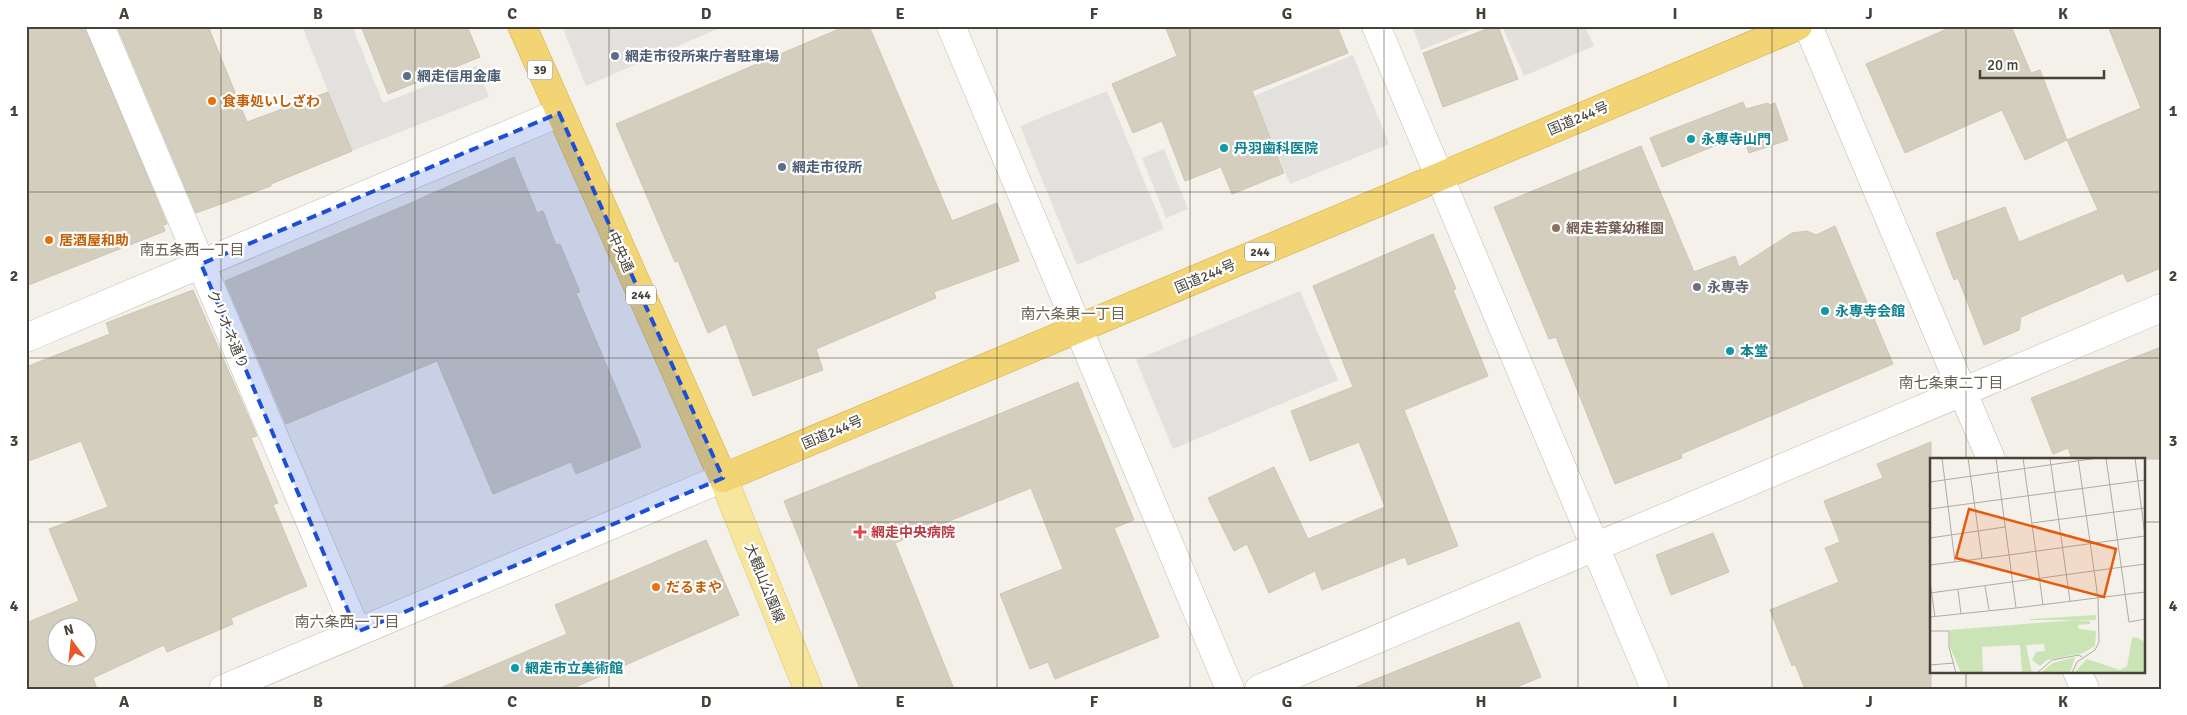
<svg xmlns="http://www.w3.org/2000/svg" width="2187" height="715" font-family="Signika,'Noto Sans JP',sans-serif">
	<style>
		.industrial { fill: #e3e0da }
		.parking { fill: #e2e1dd }
		.building { fill: #d4cebf; stroke: #cec6b3; fill-rule: evenodd }
		.lines { fill: none; stroke-linecap: round; stroke-linejoin: round }
		.minor-casing { stroke: #beb9ac; stroke-width: 29 }
		.major-casing { stroke: #dbc46f; stroke-width: 29 }
		.highway-casing { stroke: #d2ab44; stroke-width: 29 }
		.minor { stroke: #fff; stroke-width: 28 }
		.major { stroke: #f7e69e; stroke-width: 28 }
		.highway { stroke: #f3d474; stroke-width: 28 }
		.marked { fill: #1d4ed8; fill-opacity: 0.2; stroke: #1d4ed8; stroke-width: 4; stroke-dasharray: 10 6; stroke-linejoin: round }
		.grid { fill: none; stroke: #464238; stroke-width: 1; stroke-opacity: 0.55 }
		.service-dot { fill: #5c6f8a; stroke: #fff; stroke-width: 2 }
		.food-dot { fill: #e8710a; stroke: #fff; stroke-width: 2 }
		.culture-dot { fill: #0f9aa8; stroke: #fff; stroke-width: 2 }
		.education-dot { fill: #8d6e63; stroke: #fff; stroke-width: 2 }
		.worship-dot { fill: #6b7280; stroke: #fff; stroke-width: 2 }
		.health-dot { fill: #e0444e; stroke: #fff; stroke-width: 2 }
		.labels { text-anchor: middle; stroke-width: 4.5; stroke-linejoin: round; paint-order: stroke }
		.shield { fill: #fff; stroke: #7e7b74; stroke-width: 1 }
		.shield-label { font-size: 12px; font-weight: bold; fill: #464238 }
		.service-label { font-size: 14px; font-weight: bold; fill: #4e5e75; stroke: #fff; text-anchor: start }
		.food-label { font-size: 14px; font-weight: bold; fill: #c56008; stroke: #fff; text-anchor: start }
		.street-label { font-size: 14px; fill: #464238; stroke: #fff }
		.culture-label { font-size: 14px; font-weight: bold; fill: #0d838f; stroke: #fff; text-anchor: start }
		.education-label { font-size: 14px; font-weight: bold; fill: #785e54; stroke: #fff; text-anchor: start }
		.worship-label { font-size: 14px; font-weight: bold; fill: #5b616d; stroke: #fff; text-anchor: start }
		.health-label { font-size: 14px; font-weight: bold; fill: #be3a42; stroke: #fff; text-anchor: start }
		.neighbourhood-label { font-size: 15px; fill: #686150; stroke: #fff }
		.inset-road { fill: none; stroke: #aeaba2; stroke-width: 1 }
		.view { fill: #e8590c; fill-opacity: 0.15; stroke: #e8590c; stroke-width: 2.5 }
		.inset-edge { fill: none; stroke: #464238; stroke-width: 2.5 }
		.neatline { fill: none; stroke: #464238; stroke-width: 2 }
		.grid-label { font-size: 16px; text-anchor: middle; font-weight: bold; fill: #464238 }
	</style>
	<rect width="100%" height="100%" fill="#f3f1e9"/>
	<path class="industrial" d="M 1412,26 L 1480,26 L 1421,50 Z
		M 1502,26 L 1585,26 L 1594,46 L 1524,76 Z"/>
	<path class="parking" d="M 302,26 L 352,26 L 383,103 L 477,66 L 489,97 L 352,151 Z
		M 562,26 L 724,26 L 586,86 Z
		M 1353,55 L 1389,144 L 1290,184 L 1254,96 Z
		M 1107,91 L 1164,229 L 1077,265 L 1020,126 Z
		M 1164,149 L 1188,209 L 1166,218 L 1142,158 Z
		M 1300,291 L 1338,380 L 1173,449 L 1136,360 Z"/>
	<path class="building" d="M 26,26 L 85,26 L 167,224 L 163,225 L 165,231 L 26,286 Z
		M 117,26 L 208,26 L 247,122 L 328,92 L 352,151 L 271,184 L 271,186 L 196,213 Z
		M 361,26 L 467,26 L 480,57 L 388,94 Z
		M 846,26 L 869,26 L 952,221 L 997,203 L 1019,261 L 934,292 L 936,298 L 816,349 L 823,370 L 753,396 L 726,324 L 708,333 L 678,261 L 675,262 L 616,124 Z
		M 1165,26 L 1337,26 L 1348,53 L 1252,91 L 1284,173 L 1232,194 L 1221,167 L 1185,181 L 1162,121 L 1133,133 L 1112,84 L 1177,56 Z
		M 1495,26 L 1498,26 L 1518,79 L 1443,107 L 1423,53 Z
		M 1954,26 L 2011,26 L 2031,73 L 2040,70 L 2067,140 L 2025,160 L 2002,110 L 1905,153 L 1866,64 Z
		M 2108,26 L 2161,26 L 2161,268 L 2127,282 L 2123,273 L 2021,317 L 2019,330 L 1984,345 L 1958,278 L 1954,280 L 1936,233 L 2005,207 L 2019,242 L 2098,210 L 2067,140 L 2141,108 Z
		M 1743,102 L 1746,109 L 1768,103 L 1769,105 L 1775,103 L 1788,140 L 1749,153 L 1742,135 L 1662,167 L 1650,138 Z
		M 1641,146 L 1694,272 L 1735,256 L 1739,267 L 1792,233 L 1807,231 L 1816,235 L 1835,226 L 1893,364 L 1681,454 L 1682,458 L 1615,484 L 1556,337 L 1549,339 L 1494,207 Z
		M 514,157 L 537,213 L 543,211 L 556,245 L 560,244 L 580,292 L 576,293 L 641,447 L 576,474 L 571,462 L 493,494 L 437,361 L 286,424 L 225,281 L 406,205 Z
		M 1433,234 L 1456,289 L 1453,290 L 1488,376 L 1404,410 L 1458,546 L 1408,565 L 1405,557 L 1322,590 L 1315,571 L 1269,593 L 1247,544 L 1234,551 L 1208,498 L 1274,467 L 1308,539 L 1385,507 L 1359,442 L 1310,461 L 1291,411 L 1353,387 L 1313,286 Z
		M 193,290 L 257,436 L 251,438 L 278,503 L 273,505 L 307,586 L 231,618 L 233,624 L 167,652 L 164,645 L 93,678 L 97,689 L 26,689 L 26,623 L 79,601 L 49,529 L 108,507 L 81,441 L 26,462 L 26,367 L 110,334 L 106,323 ZM 58,628 L 88,628 L 88,658 L 58,658 Z
		M 2161,347 L 2161,459 L 2072,459 L 2068,448 L 2053,454 L 2031,398 Z
		M 1078,382 L 1134,520 L 1114,528 L 1159,637 L 1055,679 L 1048,662 L 1030,669 L 1000,594 L 1063,569 L 1031,488 L 895,543 L 954,689 L 860,689 L 784,501 Z
		M 1931,442 L 1931,689 L 1805,689 L 1795,664 L 1792,666 L 1770,610 L 1839,582 L 1825,548 L 1840,542 L 1824,501 L 1883,478 L 1877,464 Z
		M 1713,533 L 1729,572 L 1671,595 L 1656,555 Z
		M 706,540 L 739,615 L 571,689 L 438,689 L 567,634 L 555,605 Z
		M 1519,622 L 1541,677 L 1512,689 L 1356,689 L 1356,687 Z"/>
	<g class="lines">
		<defs>
			<path id="minor" d="M 100,26 L 357,632
				M 951,26 L 1230,689
				M 1376,26 L 1655,689
				M 1808,26 L 1991,459
				M 26,338 L 559,113
				M 2077,671 L 2085,689
				M 223,689 L 723,478
				M 1259,689 L 2161,308"/>
			<path id="major" d="M 723,478 L 808,689"/>
			<path id="highway" d="M 522,26 L 723,478 L 1798,26"/>
		</defs>
		<use href="#minor" class="minor-casing"/>
		<use href="#major" class="major-casing"/>
		<use href="#highway" class="highway-casing"/>
		<use href="#minor" class="minor"/>
		<use href="#major" class="major"/>
		<use href="#highway" class="highway"/>
	</g>
	<path class="marked" d="M 559,113 L 723,478 L 357,632 L 201,264 Z"/>
	<path class="grid" d="M 221,26 L 221,689M 415,26 L 415,689M 609,26 L 609,689M 803,26 L 803,689M 997,26 L 997,689M 1190,26 L 1190,689M 1384,26 L 1384,689M 1578,26 L 1578,689M 1772,26 L 1772,689M 1966,26 L 1966,459M 26,192 L 2161,192M 26,358 L 2161,358M 26,522 L 1931,522M 2143,522 L 2161,522M 1966,671 L 1966,689"/>
	<g class="service-dot">
		<circle cx="615" cy="56" r="5"/>
		<circle cx="407" cy="76" r="5"/>
		<circle cx="782" cy="167" r="5"/>
	</g>
	<g class="food-dot">
		<circle cx="212" cy="101" r="5"/>
		<circle cx="49" cy="240" r="5"/>
		<circle cx="656" cy="587" r="5"/>
	</g>
	<g class="culture-dot">
		<circle cx="1691" cy="139" r="5"/>
		<circle cx="1224" cy="148" r="5"/>
		<circle cx="1825" cy="311" r="5"/>
		<circle cx="1730" cy="351" r="5"/>
		<circle cx="515" cy="668" r="5"/>
	</g>
	<circle class="education-dot" cx="1556" cy="228" r="5"/>
	<circle class="worship-dot" cx="1697" cy="287" r="5"/>
	<path class="health-dot" d="M857.5 524.5h5v5h5v5h-5v5h-5v-5h-5v-5h5z"/>
	<g class="labels">
		<g class="shield">
			<rect x="527.5" y="60.5" width="25" height="19" rx="4"/>
			<rect x="1245" y="242.5" width="30" height="19" rx="4"/>
			<rect x="626" y="285.5" width="30" height="19" rx="4"/>
		</g>
		<g class="shield-label">
			<text x="540" y="74">39</text>
			<text x="1260" y="256">244</text>
			<text x="641" y="299">244</text>
		</g>
		<g class="service-label">
			<text x="625" y="61">網走市役所来庁者駐車場</text>
			<text x="417" y="81">網走信用金庫</text>
			<text x="792" y="172">網走市役所</text>
		</g>
		<g class="food-label">
			<text x="222" y="106">食事処いしざわ</text>
			<text x="59" y="245">居酒屋和助</text>
			<text x="666" y="592">だるまや</text>
		</g>
		<g class="street-label">
			<text transform="translate(1578 118) rotate(-23)" y="5">国道244号</text>
			<text transform="translate(621 252) rotate(66)" y="5">中央通</text>
			<text transform="translate(1205 276) rotate(-23)" y="5">国道244号</text>
			<text transform="translate(228 329) rotate(67)" y="5">クリオネ通り</text>
			<text transform="translate(832 432) rotate(-23)" y="5">国道244号</text>
			<text transform="translate(765 583) rotate(68)" y="5">大観山公園線</text>
		</g>
		<g class="culture-label">
			<text x="1701" y="144">永専寺山門</text>
			<text x="1234" y="153">丹羽歯科医院</text>
			<text x="1835" y="316">永専寺会館</text>
			<text x="1740" y="356">本堂</text>
			<text x="525" y="673">網走市立美術館</text>
		</g>
		<g class="education-label">
			<text x="1566" y="233">網走若葉幼稚園</text>
		</g>
		<g class="worship-label">
			<text x="1707" y="292">永専寺</text>
		</g>
		<g class="health-label">
			<text x="871" y="537">網走中央病院</text>
		</g>
		<g class="neighbourhood-label">
			<text x="192" y="255">南五条西一丁目</text>
			<text x="1073" y="319">南六条東一丁目</text>
			<text x="1951" y="388">南七条東二丁目</text>
			<text x="347" y="627">南六条西一丁目</text>
		</g>
	</g>
	<g transform="translate(1930 458)">
		<rect width="215" height="215" fill="#f3f1e9"/>
		<path d="M 166,157 L 166,162 L 100,162 L 100,161 ZM 146,162 L 160,163 L 160,166 L 148,167 L 149,171 L 166,173 L 165,188 L 153,195 L 117,202 L 110,208 L 102,202 L 106,194 L 115,193 L 114,186 L 96,187 L 102,215 L 92,215 L 90,187 L 52,189 L 53,215 L 31,215 L 20,189 L 20,172 ZM 206,179 L 215,184 L 215,215 L 144,215 L 157,201 L 190,212 L 197,208 L 202,180 ZM 145,199 L 140,215 L 110,215 L 123,205 Z" fill="#cbe4b5"/>
		<path class="inset-road" d="M 12,0 L 25,104M 38,0 L 52,100M 66,0 L 79,97 L 215,78M 93,0 L 113,147M 120,0 L 140,143M 176,0 L 199,164 L 215,161M 205,0 L 215,78M 0,24 L 168,0M 0,51 L 215,22M 102,65 L 215,50M 0,80 L 75,69M 0,107 L 79,97M 0,124 L 5,159M 55,128 L 59,152M 28,132 L 31,156M 0,135 L 215,106M 86,150 L 215,134M 0,159 L 86,150 L 79,97M 0,173 L 19,173 L 19,189 L 26,215M 0,207 L 24,205M 107,215 L 122,202 L 149,197 L 152,199M 142,215 L 147,204 L 165,192 L 169,184 L 168,140 L 148,0"/>
		<path class="view" d="M 39,51 L 186,91 L 174,139 L 26,100 Z"/>
		<rect width="215" height="215" class="inset-edge"/>
	</g>
	<rect width="2187" height="715" fill="none" stroke="#ffffff" stroke-width="55"/>
	<g transform="translate(72 642) rotate(345)"><circle r="24" fill="#ffffff" stroke="#b5b3af"/>
	<path d="M0-4L9 19L0 12L-9 19Z" fill="#ea5729"/>
	<text y="-8" font-size="14" font-weight="bold" text-anchor="middle" fill="#464238">N</text>
	</g>
	<path d="M1980 70v8h124v-8" fill="none" stroke="#464238" stroke-width="2.5"/>
	<text x="1987" y="70" font-size="15" fill="#464238" stroke="#ffffff" stroke-width="4" paint-order="stroke">20 m</text>
	<rect x="28" y="28" width="2132" height="660" class="neatline"/>
	<g class="grid-label">
		<text x="124" y="19">A</text>
		<text x="318" y="19">B</text>
		<text x="512" y="19">C</text>
		<text x="706" y="19">D</text>
		<text x="900" y="19">E</text>
		<text x="1094" y="19">F</text>
		<text x="1287" y="19">G</text>
		<text x="1481" y="19">H</text>
		<text x="1675" y="19">I</text>
		<text x="1869" y="19">J</text>
		<text x="2063" y="19">K</text>
		<text x="14" y="116">1</text>
		<text x="2173" y="116">1</text>
		<text x="14" y="281">2</text>
		<text x="2173" y="281">2</text>
		<text x="14" y="446">3</text>
		<text x="2173" y="446">3</text>
		<text x="14" y="611">4</text>
		<text x="2173" y="611">4</text>
		<text x="124" y="707">A</text>
		<text x="318" y="707">B</text>
		<text x="512" y="707">C</text>
		<text x="706" y="707">D</text>
		<text x="900" y="707">E</text>
		<text x="1094" y="707">F</text>
		<text x="1287" y="707">G</text>
		<text x="1481" y="707">H</text>
		<text x="1675" y="707">I</text>
		<text x="1869" y="707">J</text>
		<text x="2063" y="707">K</text>
	</g>
</svg>
